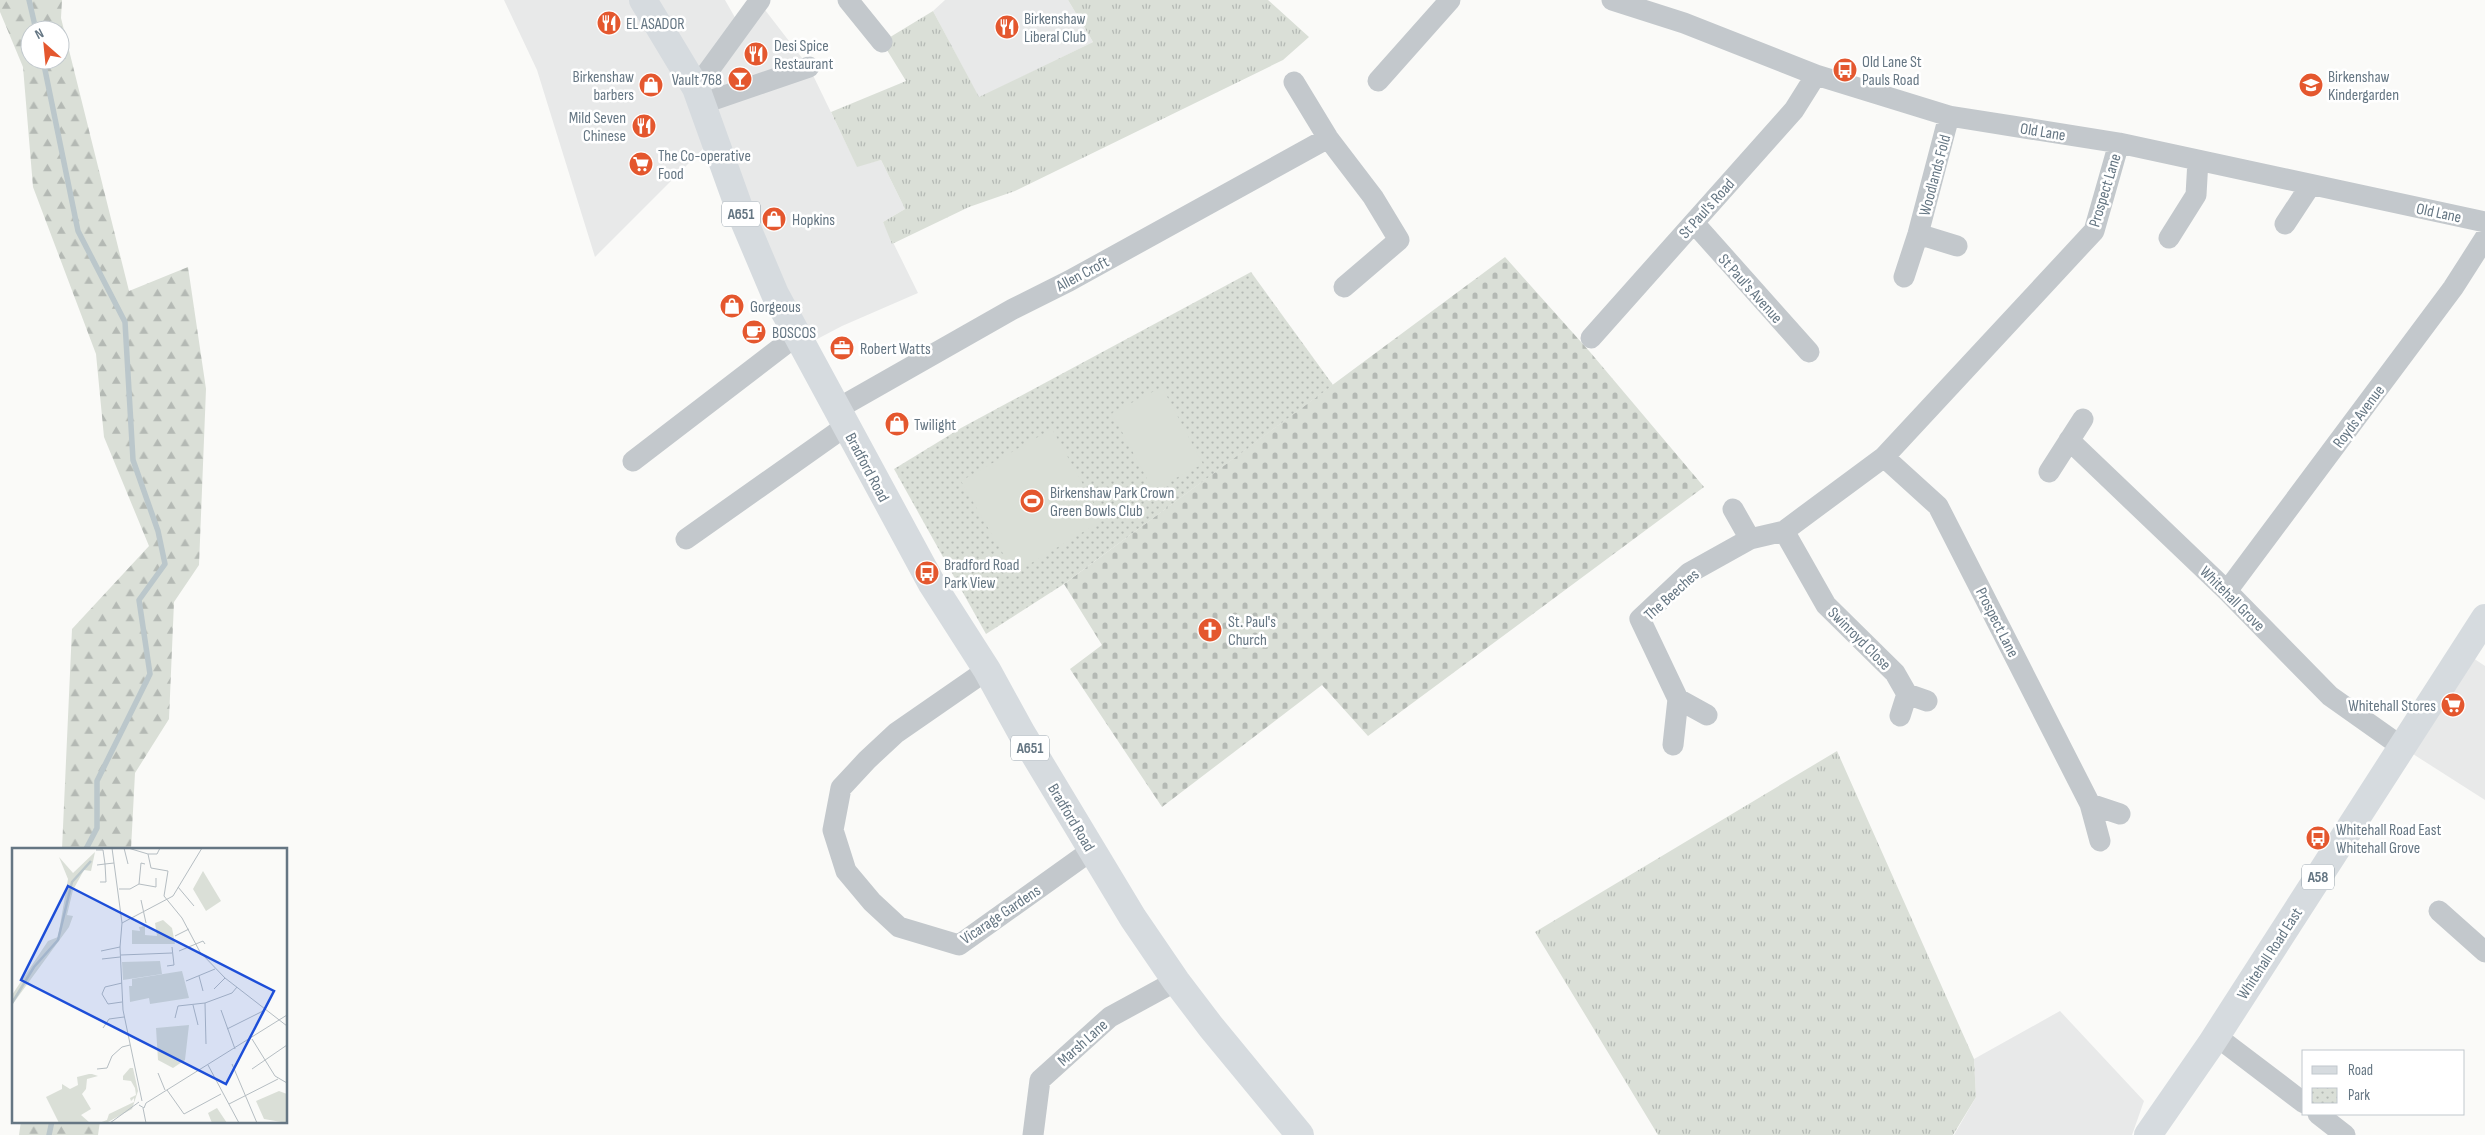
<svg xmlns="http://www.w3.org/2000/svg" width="2485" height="1135" font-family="'Sofia Sans Condensed',sans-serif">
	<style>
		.built { fill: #e8e9e9 }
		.grass { fill: url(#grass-tufts) }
		.forest { fill: url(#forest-firs); fill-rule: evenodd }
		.cemetery { fill: url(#cemetery-stones) }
		.park { fill: url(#park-dots) }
		.pitch { fill: #dadfd7 }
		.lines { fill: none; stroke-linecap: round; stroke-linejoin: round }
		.stream { stroke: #bbc7cb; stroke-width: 5.5 }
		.minor { stroke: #c3c8cc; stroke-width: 21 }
		.primary { stroke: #d6dbdf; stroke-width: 28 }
		.labels { text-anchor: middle; stroke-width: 5; stroke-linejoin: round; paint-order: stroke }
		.shield { fill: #fff; stroke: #939fa8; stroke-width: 1 }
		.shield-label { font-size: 15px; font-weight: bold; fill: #657683 }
		.poi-label { font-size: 16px; fill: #657683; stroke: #fff; text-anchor: start }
		.street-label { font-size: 16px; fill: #657683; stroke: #fff }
		.inset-river { fill: none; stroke: #bbc7cb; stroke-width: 2.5 }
		.inset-road { fill: none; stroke: #b5bdc2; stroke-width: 1 }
		.view { fill: #1d4ed8; fill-opacity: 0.15; stroke: #1d4ed8; stroke-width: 2.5 }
		.inset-edge { fill: none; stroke: #657683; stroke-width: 2.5 }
	</style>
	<defs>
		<pattern id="grass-tufts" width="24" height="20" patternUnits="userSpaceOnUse" patternTransform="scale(1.25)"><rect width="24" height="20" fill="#dadfd7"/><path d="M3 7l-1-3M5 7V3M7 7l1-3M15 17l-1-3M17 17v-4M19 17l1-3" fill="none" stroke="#b4b9b4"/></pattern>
		<pattern id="forest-firs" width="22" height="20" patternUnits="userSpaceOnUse" patternTransform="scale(1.25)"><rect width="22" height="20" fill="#dadfd7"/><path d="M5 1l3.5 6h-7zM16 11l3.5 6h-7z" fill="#b4b9b4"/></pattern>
		<pattern id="cemetery-stones" width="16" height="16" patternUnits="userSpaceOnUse" patternTransform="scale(1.25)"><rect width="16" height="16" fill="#dadfd7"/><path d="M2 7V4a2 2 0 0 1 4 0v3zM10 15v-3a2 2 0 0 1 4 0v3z" fill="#b4b9b4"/></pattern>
		<pattern id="park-dots" width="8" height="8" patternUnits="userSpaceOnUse" patternTransform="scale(1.25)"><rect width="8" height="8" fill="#dadfd7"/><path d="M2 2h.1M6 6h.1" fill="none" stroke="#b4b9b4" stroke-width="1.8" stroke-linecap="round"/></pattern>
	</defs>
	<rect width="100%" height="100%" fill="#fafaf8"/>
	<path class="built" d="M 504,0 L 725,0 L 741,28 L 759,2 L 809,67 L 857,166 L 881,160 L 905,209 L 883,222 L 918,293 L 842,326 L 802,347 L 714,138 L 595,257 L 537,70 Z
		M 945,0 L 1068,0 L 1093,42 L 979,98 L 933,11 Z
		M 2464,652 L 2485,666 L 2485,800 L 2402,747 Z
		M 2060,1011 L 2144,1101 L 2132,1135 L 1954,1135 L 1976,1097 L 1974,1059 Z"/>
	<path class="grass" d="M 1068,0 L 1268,0 L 1309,37 L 1283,60 L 1015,191 L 969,207 L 892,244 L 883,222 L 905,209 L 881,160 L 857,167 L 831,112 L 906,81 L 882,42 L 933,11 L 979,97 L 1093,42 Z
		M 1837,751 L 1974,1059 L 1976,1097 L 1953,1135 L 1658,1135 L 1535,932 Z"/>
	<path class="forest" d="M 0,0 L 62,0 L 61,18 L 129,291 L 188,267 L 206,389 L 199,565 L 174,602 L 169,719 L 135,773 L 131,849 L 62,849 L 72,629 L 149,546 L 104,437 L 96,354 L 33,187 L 23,67 L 0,12 ZM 30,30 L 60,30 L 60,60 L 30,60 Z
		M 21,1121 L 100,1121 L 98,1135 L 19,1135 Z"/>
	<path class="cemetery" d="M 1505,257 L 1590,352 L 1704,487 L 1368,736 L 1322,685 L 1162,807 L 1070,669 L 1102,645 L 1064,584 Z"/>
	<path class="park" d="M 1251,272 L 1333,385 L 1064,584 L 986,634 L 894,469 L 961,428 Z"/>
	<path class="pitch" d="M 1162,387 L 1203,464 L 1153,490 L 1112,413 Z
		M 1052,429 L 1103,520 L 1023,568 L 1013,571 L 961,481 Z"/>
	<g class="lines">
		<path class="stream" d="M 29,0 L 36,30
			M 43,60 L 78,231 L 125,322 L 133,460 L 158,531 L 165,564 L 139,600 L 150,674 L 97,781 L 97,828 L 86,849
			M 49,1135 L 52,1121"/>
		<path class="minor" d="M 848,0 L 882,42
			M 1612,0 L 1684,23 L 1816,75 L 1949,116 L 2119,143 L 2485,222
			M 1378,81 L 1450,0
			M 1294,82 L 1328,138 L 1373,197 L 1399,240 L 1344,287
			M 696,88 L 760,0
			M 701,104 L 809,67
			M 1694,223 L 1809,352
			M 2285,224 L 2310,186
			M 1918,234 L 1957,246
			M 2169,238 L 2196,195 L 2198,160
			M 1904,277 L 1918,234 L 1949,116
			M 1591,338 L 1794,110 L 1816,75
			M 837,409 L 1013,309 L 1069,281 L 1328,138
			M 2069,440 L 2227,591 L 2330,696 L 2402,747
			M 1884,457 L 1938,506 L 2090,804 L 2100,841
			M 633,461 L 796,336
			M 2049,472 L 2083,419
			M 1733,509 L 1750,539
			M 1784,531 L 1826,605 L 1895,673 L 1907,694 L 1927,701
			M 686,539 L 846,426
			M 2227,591 L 2453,288 L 2485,238
			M 987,670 L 896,733 L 867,760 L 841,788 L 833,830 L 846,871 L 872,902 L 899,927 L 959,945 L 1092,850
			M 1678,699 L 1707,715
			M 1900,716 L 1907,694
			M 1673,745 L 1678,699 L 1640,619 L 1689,573 L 1750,539 L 1784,531 L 1884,457 L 2094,231 L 2119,143
			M 2090,804 L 2120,814
			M 2439,911 L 2485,952
			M 2216,1036 L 2304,1103
			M 2318,1114 L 2345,1135
			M 1033,1135 L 1040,1080 L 1110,1017 L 1176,981"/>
		<path class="primary" d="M 643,0 L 696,88 L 742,216 L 775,294 L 932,584 L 987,670 L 1021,732 L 1133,918 L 1176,981 L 1211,1027 L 1300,1135
			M 2148,1135 L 2211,1044 L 2485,618"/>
	</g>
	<defs>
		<symbol id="restaurant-disc" viewBox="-11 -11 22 22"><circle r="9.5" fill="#e4572e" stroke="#fff"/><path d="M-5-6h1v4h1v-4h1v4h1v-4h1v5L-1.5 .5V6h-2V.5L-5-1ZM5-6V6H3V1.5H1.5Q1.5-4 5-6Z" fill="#fff"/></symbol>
		<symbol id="bus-disc" viewBox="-11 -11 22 22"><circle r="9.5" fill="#e4572e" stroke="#fff"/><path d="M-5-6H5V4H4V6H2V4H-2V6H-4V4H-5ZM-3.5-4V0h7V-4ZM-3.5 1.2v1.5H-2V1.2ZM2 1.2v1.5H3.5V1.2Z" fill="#fff"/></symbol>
		<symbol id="bar-disc" viewBox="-11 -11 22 22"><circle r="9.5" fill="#e4572e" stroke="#fff"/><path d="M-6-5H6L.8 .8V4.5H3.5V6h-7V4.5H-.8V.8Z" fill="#fff"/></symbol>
		<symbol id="shop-disc" viewBox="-11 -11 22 22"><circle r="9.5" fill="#e4572e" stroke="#fff"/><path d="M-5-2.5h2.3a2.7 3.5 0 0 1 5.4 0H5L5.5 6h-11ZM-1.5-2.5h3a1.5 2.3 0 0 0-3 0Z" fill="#fff"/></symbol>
		<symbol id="school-disc" viewBox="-11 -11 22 22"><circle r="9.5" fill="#e4572e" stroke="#fff"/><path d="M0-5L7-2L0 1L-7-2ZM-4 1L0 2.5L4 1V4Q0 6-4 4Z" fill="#fff"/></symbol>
		<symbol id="supermarket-disc" viewBox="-11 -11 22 22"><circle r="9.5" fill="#e4572e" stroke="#fff"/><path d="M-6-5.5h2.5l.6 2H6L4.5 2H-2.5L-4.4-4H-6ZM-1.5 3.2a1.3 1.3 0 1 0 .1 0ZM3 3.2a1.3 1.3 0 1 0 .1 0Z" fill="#fff"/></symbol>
		<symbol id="cafe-disc" viewBox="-11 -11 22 22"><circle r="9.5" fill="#e4572e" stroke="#fff"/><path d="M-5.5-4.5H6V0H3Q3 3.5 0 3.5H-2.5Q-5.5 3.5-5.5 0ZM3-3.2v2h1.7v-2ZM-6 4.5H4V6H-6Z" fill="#fff"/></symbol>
		<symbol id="office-disc" viewBox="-11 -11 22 22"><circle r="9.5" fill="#e4572e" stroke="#fff"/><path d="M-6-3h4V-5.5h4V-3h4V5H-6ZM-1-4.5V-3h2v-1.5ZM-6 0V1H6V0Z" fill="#fff"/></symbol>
		<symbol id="stadium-disc" viewBox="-11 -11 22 22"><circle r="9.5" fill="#e4572e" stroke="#fff"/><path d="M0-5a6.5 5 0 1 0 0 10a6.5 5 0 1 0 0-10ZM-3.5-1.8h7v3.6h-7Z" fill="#fff"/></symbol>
		<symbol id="church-disc" viewBox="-11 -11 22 22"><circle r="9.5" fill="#e4572e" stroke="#fff"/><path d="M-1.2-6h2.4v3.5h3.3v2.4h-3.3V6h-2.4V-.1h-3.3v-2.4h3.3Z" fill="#fff"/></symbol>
	</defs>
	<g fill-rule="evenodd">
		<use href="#restaurant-disc" x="595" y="9" width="28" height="28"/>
		<use href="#restaurant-disc" x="993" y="13" width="28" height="28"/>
		<use href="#restaurant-disc" x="742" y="40" width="28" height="28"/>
		<use href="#bus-disc" x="1831" y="56" width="28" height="28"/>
		<use href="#bar-disc" x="726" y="65" width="28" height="28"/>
		<use href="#shop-disc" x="637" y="71" width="28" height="28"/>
		<use href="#school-disc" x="2297" y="71" width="28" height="28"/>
		<use href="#restaurant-disc" x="630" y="112" width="28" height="28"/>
		<use href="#supermarket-disc" x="627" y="150" width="28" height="28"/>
		<use href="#shop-disc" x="760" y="205" width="28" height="28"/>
		<use href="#shop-disc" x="718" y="292" width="28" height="28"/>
		<use href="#cafe-disc" x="740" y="318" width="28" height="28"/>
		<use href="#office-disc" x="828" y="334" width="28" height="28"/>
		<use href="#shop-disc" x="883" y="410" width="28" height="28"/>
		<use href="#stadium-disc" x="1018" y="487" width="28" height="28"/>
		<use href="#bus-disc" x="913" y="559" width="28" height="28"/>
		<use href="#church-disc" x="1196" y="616" width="28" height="28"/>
		<use href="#supermarket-disc" x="2439" y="691" width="28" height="28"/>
		<use href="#bus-disc" x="2304" y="824" width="28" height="28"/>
	</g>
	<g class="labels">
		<g class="shield">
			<rect x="722" y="201.5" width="38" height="25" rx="4"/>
			<rect x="1011" y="735.5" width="38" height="25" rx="4"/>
			<rect x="2302" y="864.5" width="32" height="25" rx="4"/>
		</g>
		<g class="shield-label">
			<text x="741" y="219">A651</text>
			<text x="1030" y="753">A651</text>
			<text x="2318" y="882">A58</text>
		</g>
		<g class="poi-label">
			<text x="1024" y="24">Birkenshaw<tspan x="1024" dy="18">Liberal Club</tspan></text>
			<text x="626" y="29">EL ASADOR</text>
			<text x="774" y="51">Desi Spice<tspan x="774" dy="18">Restaurant</tspan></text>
			<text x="1862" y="67">Old Lane St<tspan x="1862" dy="18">Pauls Road</tspan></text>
			<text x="634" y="82" text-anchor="end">Birkenshaw<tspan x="634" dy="18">barbers</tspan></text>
			<text x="2328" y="82">Birkenshaw<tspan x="2328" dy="18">Kindergarden</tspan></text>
			<text x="722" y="85" text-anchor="end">Vault 768</text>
			<text x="626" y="123" text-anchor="end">Mild Seven<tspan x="626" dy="18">Chinese</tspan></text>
			<text x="658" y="161">The Co-operative<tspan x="658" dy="18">Food</tspan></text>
			<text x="792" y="225">Hopkins</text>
			<text x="750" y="312">Gorgeous</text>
			<text x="772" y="338">BOSCOS</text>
			<text x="860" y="354">Robert Watts</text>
			<text x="914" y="430">Twilight</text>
			<text x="1050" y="498">Birkenshaw Park Crown<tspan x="1050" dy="18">Green Bowls Club</tspan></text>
			<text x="944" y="570">Bradford Road<tspan x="944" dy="18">Park View</tspan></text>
			<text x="1228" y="627">St. Paul's<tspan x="1228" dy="18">Church</tspan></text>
			<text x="2436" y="711" text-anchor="end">Whitehall Stores</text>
			<text x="2336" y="835">Whitehall Road East<tspan x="2336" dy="18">Whitehall Grove</tspan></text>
		</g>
		<g class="street-label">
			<text transform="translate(2043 131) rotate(9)" y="6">Old Lane</text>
			<text transform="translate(1934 175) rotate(-75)" y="6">Woodlands Fold</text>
			<text transform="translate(2104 190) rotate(-73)" y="6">Prospect Lane</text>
			<text transform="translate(1706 208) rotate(-48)" y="6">St Paul's Road</text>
			<text transform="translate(2439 212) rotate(12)" y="6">Old Lane</text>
			<text transform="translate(1082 273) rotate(-28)" y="6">Allen Croft</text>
			<text transform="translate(1751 288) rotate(48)" y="6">St Paul's Avenue</text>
			<text transform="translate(2358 416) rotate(-53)" y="6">Royds Avenue</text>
			<text transform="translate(868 467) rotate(62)" y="6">Bradford Road</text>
			<text transform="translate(1671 594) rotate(-42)" y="6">The Beeches</text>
			<text transform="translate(2233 598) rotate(45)" y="6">Whitehall Grove</text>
			<text transform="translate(1998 622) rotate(63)" y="6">Prospect Lane</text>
			<text transform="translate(1860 638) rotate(45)" y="6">Swinroyd Close</text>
			<text transform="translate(1072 817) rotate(59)" y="6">Bradford Road</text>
			<text transform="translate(1000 914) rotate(-34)" y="6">Vicarage Gardens</text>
			<text transform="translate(2269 953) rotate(-57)" y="6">Whitehall Road East</text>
			<text transform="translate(1082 1042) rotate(-42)" y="6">Marsh Lane</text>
		</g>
	</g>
	<g transform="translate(12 848)">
		<rect width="275" height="275" fill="#fafaf8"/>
		<path d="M 151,72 L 160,80 L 163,96 L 120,96 L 120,82 L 128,83 L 127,79 L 133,78 L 133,87 L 145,88 L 143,75 ZM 177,177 L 173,212 L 161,220 L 146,212 L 144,180 ZM 118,220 L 121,220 L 126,243 L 120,261 L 94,275 L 87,275 L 95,272 L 97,266 L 122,254 L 122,250 L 119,253 L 118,250 L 124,247 L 123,240 L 119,233 L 111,232 L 111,228 ZM 77,226 L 80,226 L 86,228 L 75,231 L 74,241 L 70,246 L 79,261 L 69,267 L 78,275 L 47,275 L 34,249 L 50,241 L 50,236 L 58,241 L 66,237 L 65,229 ZM 205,260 L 215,275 L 200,275 L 196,265 Z" fill="#dadfd7"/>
		<path d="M 83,4 L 79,23 L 72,22 L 61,42 L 55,67 L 61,68 L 57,79 L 0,157 L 0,147 L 36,93 L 46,89 L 56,31 L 47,9 L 61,25 Z" fill="#dadfd7"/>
		<path d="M 170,123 L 177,150 L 138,156 L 137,150 L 118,154 L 117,138 L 120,138 L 120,131 Z" fill="#dadfd7"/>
		<path d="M 191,23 L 209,53 L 194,63 L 181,41 ZM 148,113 L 150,126 L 111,132 L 110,114 ZM 267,243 L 275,246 L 275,275 L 252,271 L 244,253 Z" fill="#dadfd7"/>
		<path class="inset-river" d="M 0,155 L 22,119 L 46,92 L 60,34 L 79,13"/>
		<path class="inset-road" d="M 100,0 L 110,75 L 108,99 L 111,162 L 130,253M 112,0 L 116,16M 116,0 L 136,6 L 139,20 L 156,23 L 152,48 L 170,70 L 188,104 L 213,130 L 275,178M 84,2 L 91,2 L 93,16 L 102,15M 136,6 L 145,6 L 148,0M 85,17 L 93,16 L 94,34 L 88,34M 127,36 L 129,15 L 133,16M 166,39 L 182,58M 107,41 L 118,41 L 127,36 L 144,39 L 144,30M 129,52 L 134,75M 110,75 L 161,48 L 190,0M 163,88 L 177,81M 89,103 L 108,99M 167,103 L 191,93 L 193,96M 109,107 L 160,105M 90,111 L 108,109M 155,118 L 162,117 L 160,99M 187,128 L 191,143M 174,133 L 203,121M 110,135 L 93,139 L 90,146 L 96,156 L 110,154M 202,141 L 213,130M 193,155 L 194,196M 181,157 L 186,177M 209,162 L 223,201M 163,170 L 166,158 L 193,155 L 220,145 L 225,139M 91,180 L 97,171 L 112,169M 215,181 L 253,162M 240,191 L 263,228 L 275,235M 220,216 L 245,275M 196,217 L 227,275M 85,221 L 95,220 L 100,208 L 110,199 L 118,197M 240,221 L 275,197M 146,225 L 153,242M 155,242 L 172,266 L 209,246M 217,256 L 266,231M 127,257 L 132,260 L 134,255 L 275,167M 131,260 L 134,275M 98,275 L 127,254"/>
		<path class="view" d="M 56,38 L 262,143 L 214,236 L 9,132 Z"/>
		<rect width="275" height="275" class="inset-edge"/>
	</g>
	<rect x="2302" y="1050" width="162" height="65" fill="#ffffff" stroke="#c1c8cd"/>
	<rect x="2312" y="1066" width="25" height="8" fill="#d6dbdf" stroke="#c1c8cd"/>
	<text x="2348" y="1075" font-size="15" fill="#657683">Road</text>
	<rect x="2312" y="1088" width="25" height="15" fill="url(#park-dots)" stroke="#c1c8cd"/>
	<text x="2348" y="1100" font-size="15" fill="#657683">Park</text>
	<g transform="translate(45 45) rotate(333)"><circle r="24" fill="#ffffff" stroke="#c1c8cd"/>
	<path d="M0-4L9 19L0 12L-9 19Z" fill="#e4572e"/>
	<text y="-8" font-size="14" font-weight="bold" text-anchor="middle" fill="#657683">N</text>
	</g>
</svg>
